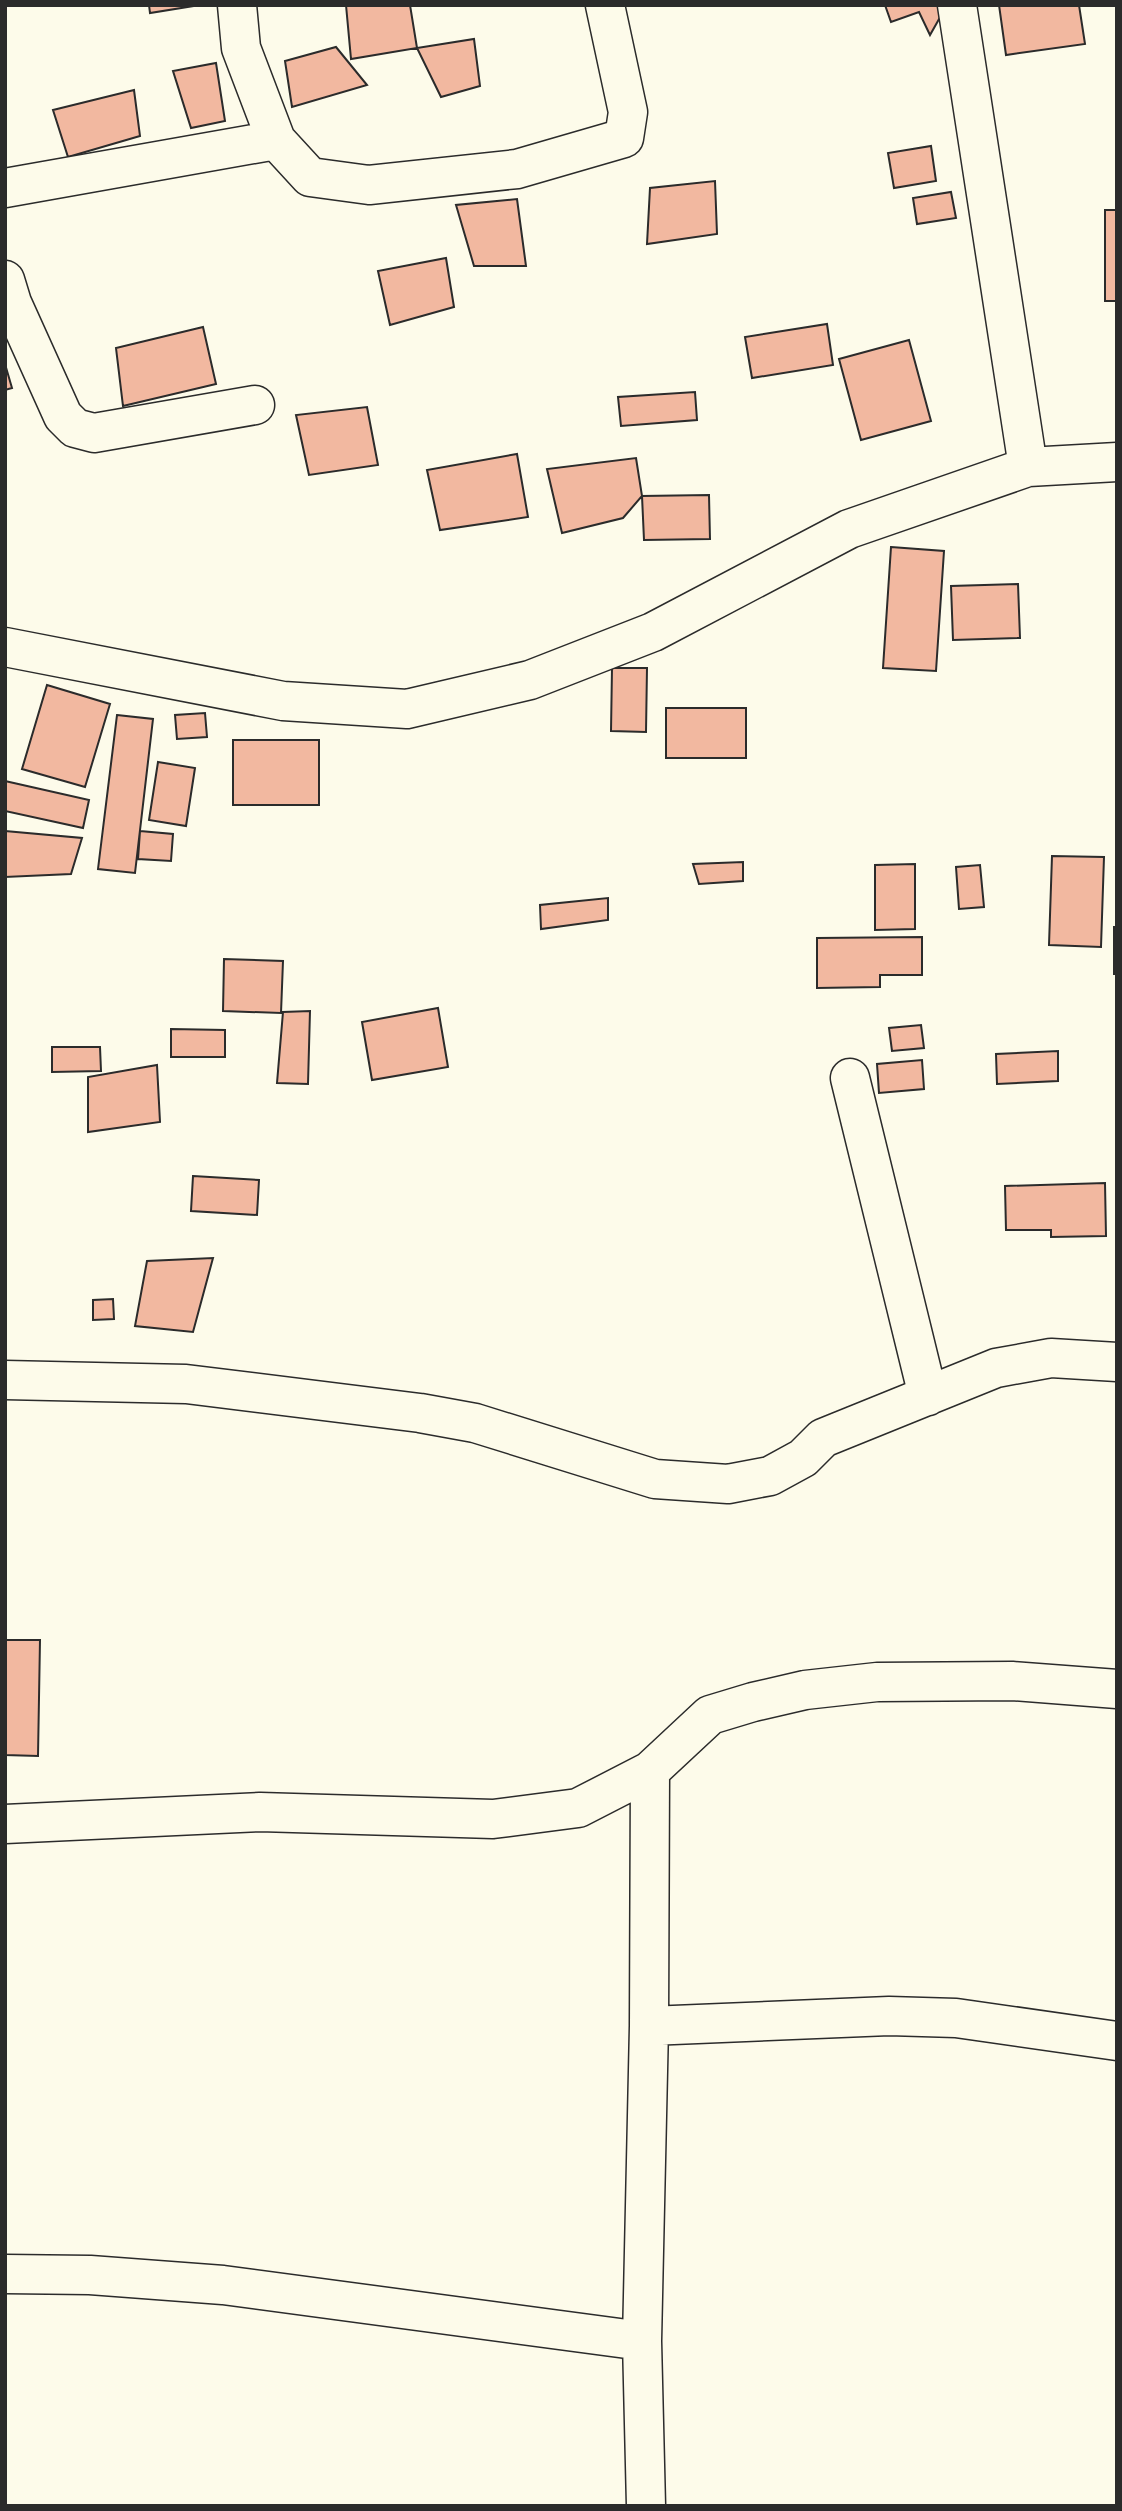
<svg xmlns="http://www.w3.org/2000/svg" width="1122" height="2511" font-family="'Fira Sans Condensed',sans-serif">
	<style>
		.building { fill: #f2b8a0; stroke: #2b2b2b; stroke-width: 2 }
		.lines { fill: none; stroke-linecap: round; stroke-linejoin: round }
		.minor-casing { stroke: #2b2b2b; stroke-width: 41 }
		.minor { stroke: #fdfbea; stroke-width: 38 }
	</style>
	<rect width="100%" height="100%" fill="#fdfbea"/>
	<path class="building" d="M 149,5 L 200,5 L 150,13 Z
		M 346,5 L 410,5 L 417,48 L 351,59 Z
		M 885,5 L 947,5 L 930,35 L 919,12 L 891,22 Z
		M 999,5 L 1079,5 L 1085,44 L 1006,55 Z
		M 474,39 L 480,86 L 441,97 L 417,48 Z
		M 336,47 L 367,85 L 292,107 L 285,61 Z
		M 216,63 L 225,121 L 191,128 L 173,71 Z
		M 134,90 L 140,136 L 68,157 L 53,110 Z
		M 931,146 L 936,181 L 894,188 L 888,153 Z
		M 715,181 L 717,234 L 647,244 L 650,188 Z
		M 951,192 L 956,218 L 917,224 L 913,198 Z
		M 517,199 L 526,266 L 474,266 L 456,205 Z
		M 1105,210 L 1117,210 L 1117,301 L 1105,301 Z
		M 446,258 L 454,307 L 390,325 L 378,271 Z
		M 827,324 L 833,365 L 752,378 L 745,337 Z
		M 203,327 L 216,384 L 123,406 L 116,348 Z
		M 909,340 L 931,421 L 861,440 L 839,359 Z
		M 5,364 L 12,388 L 5,390 Z
		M 695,392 L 697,420 L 621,426 L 618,397 Z
		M 367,407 L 378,465 L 309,475 L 296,415 Z
		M 517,454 L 528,517 L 440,530 L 427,470 Z
		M 636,458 L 642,496 L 623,518 L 562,533 L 547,469 Z
		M 709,495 L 710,539 L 644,540 L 642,496 Z
		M 891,547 L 944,551 L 936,671 L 883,668 Z
		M 1018,584 L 1020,638 L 953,640 L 951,586 Z
		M 612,668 L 647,668 L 646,732 L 611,731 Z
		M 47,685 L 110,704 L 85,787 L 22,769 Z
		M 666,708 L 746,708 L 746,758 L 666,758 Z
		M 205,713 L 207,737 L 177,739 L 175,715 Z
		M 117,715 L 153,719 L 135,873 L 98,869 Z
		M 233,740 L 319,740 L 319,805 L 233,805 Z
		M 158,762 L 195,768 L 186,826 L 149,820 Z
		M 5,781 L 89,800 L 83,828 L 5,811 Z
		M 5,831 L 82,838 L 71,874 L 5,877 Z
		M 140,831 L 173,834 L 171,861 L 138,859 Z
		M 1052,856 L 1104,857 L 1101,947 L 1049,945 Z
		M 743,862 L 743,881 L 699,884 L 693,864 Z
		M 915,864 L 915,929 L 875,930 L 875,865 Z
		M 980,865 L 984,907 L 959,909 L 956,867 Z
		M 608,898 L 608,920 L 541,929 L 540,905 Z
		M 1114,927 L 1117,927 L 1117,974 L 1114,974 Z
		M 922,937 L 922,975 L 880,975 L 880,987 L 817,988 L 817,938 Z
		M 224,959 L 283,961 L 281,1013 L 223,1011 Z
		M 438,1008 L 448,1067 L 372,1080 L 362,1022 Z
		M 310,1011 L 308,1084 L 277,1083 L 283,1012 Z
		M 921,1025 L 924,1048 L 892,1051 L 889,1028 Z
		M 171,1029 L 225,1030 L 225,1057 L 171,1057 Z
		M 52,1047 L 100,1047 L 101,1071 L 52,1072 Z
		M 1058,1051 L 1058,1081 L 997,1084 L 996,1054 Z
		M 922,1060 L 924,1089 L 879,1093 L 877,1064 Z
		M 157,1065 L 160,1122 L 88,1132 L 88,1077 Z
		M 193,1176 L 259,1180 L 257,1215 L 191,1211 Z
		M 1105,1183 L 1106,1236 L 1051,1237 L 1051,1230 L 1006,1230 L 1005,1186 Z
		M 213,1258 L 193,1332 L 135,1326 L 147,1261 Z
		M 113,1299 L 114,1319 L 93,1320 L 93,1300 Z
		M 5,1640 L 40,1640 L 38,1756 L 5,1755 Z"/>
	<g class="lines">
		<defs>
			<path id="minor" d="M 237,5 L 241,48 L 276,140 L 310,177 L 369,185 L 517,169 L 624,138 L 628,112 L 605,5
				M 957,5 L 1028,467
				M 5,188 L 276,140
				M 5,280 L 12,303 L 63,416 L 75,428 L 94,433 L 255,405
				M 5,647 L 283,701 L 407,709 L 530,680 L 653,632 L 849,529 L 1028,467 L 1117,462
				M 850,1078 L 928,1396
				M 5,1380 L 186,1384 L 420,1413 L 475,1423 L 655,1479 L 728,1484 L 770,1476 L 803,1458 L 823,1438 L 996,1368 L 1051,1358 L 1117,1362
				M 5,1824 L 260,1812 L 493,1819 L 578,1808 L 650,1771 L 710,1715 L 753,1702 L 805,1690 L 877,1682 L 1012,1681 L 1117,1689
				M 649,2026 L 889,2016 L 956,2018 L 1117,2041
				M 5,2274 L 90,2275 L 223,2285 L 642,2341
				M 646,2506 L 642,2341 L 649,2026 L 650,1771"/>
		</defs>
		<use href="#minor" class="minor-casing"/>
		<use href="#minor" class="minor"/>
	</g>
	<rect width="1122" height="2511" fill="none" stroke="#2b2b2b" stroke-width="14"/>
</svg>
